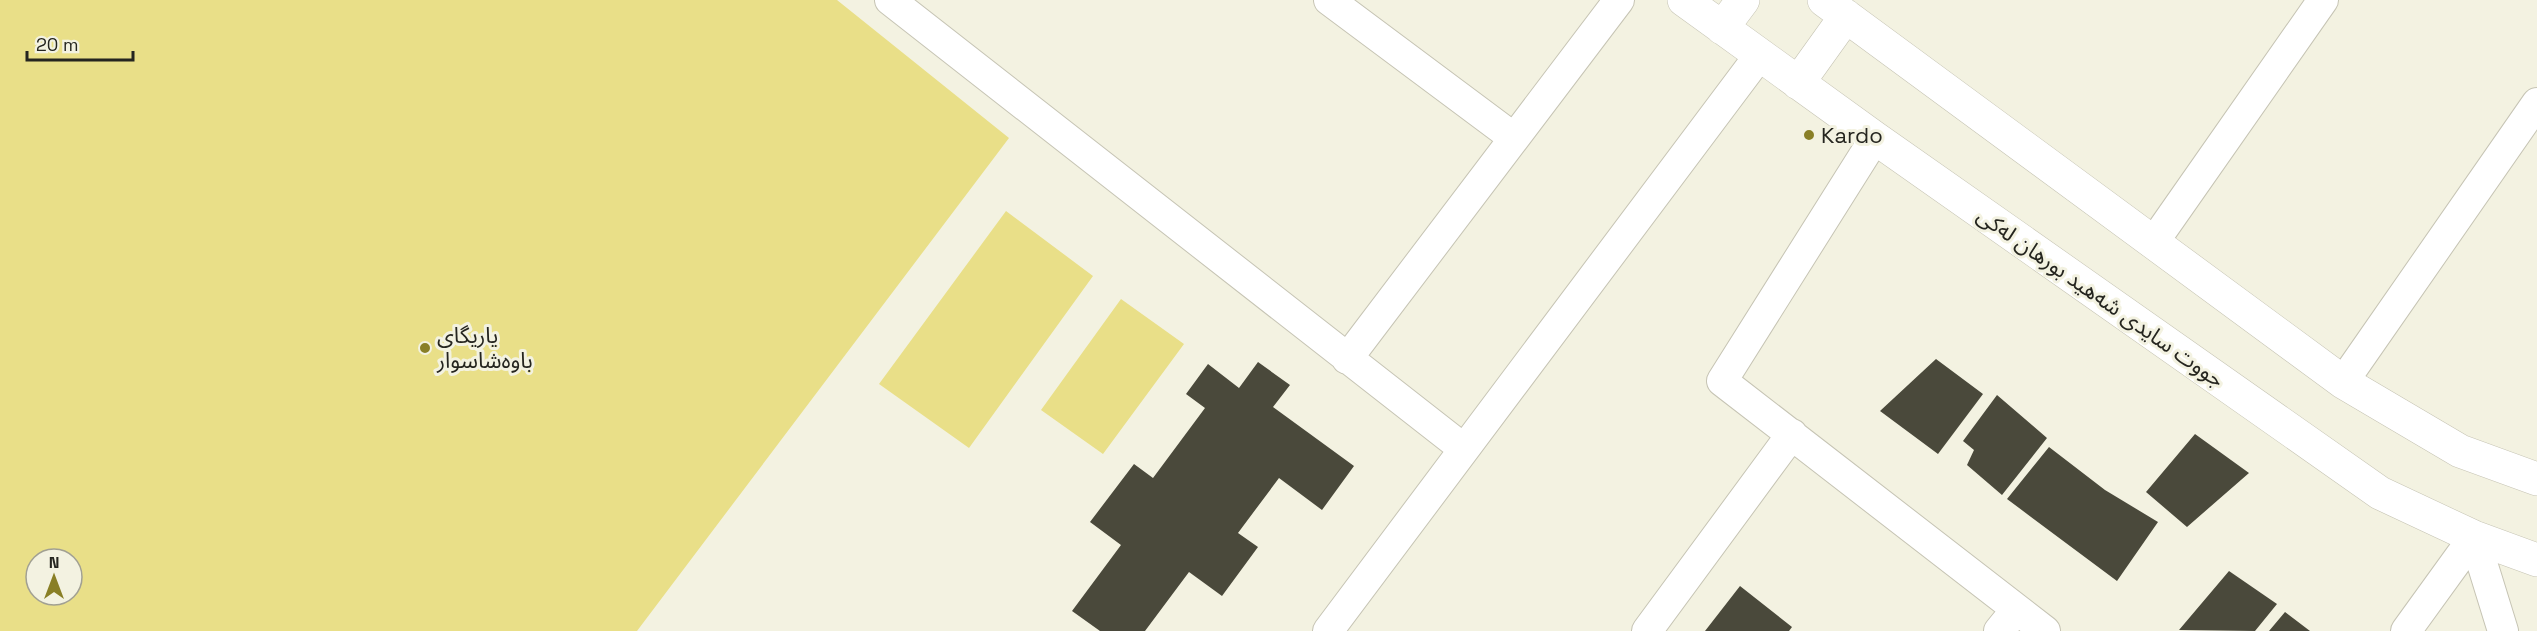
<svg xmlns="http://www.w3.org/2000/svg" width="2537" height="631" font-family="'Space Grotesk','Noto Sans Arabic',sans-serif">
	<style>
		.green { fill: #e9df88; fill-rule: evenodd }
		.building { fill: #4a493b }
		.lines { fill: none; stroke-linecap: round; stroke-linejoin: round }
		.minor-casing { stroke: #c6c4b4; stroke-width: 32 }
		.tertiary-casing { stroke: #c6c4b4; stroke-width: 34 }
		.minor { stroke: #fff; stroke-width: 30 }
		.tertiary { stroke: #fff; stroke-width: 33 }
		.poi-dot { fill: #897f26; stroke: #f3f2e1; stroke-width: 2 }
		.labels { text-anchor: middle; stroke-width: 6; stroke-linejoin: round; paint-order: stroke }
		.poi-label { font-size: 22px; fill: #25251f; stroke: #f3f2e1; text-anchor: start }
		.street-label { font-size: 22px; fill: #25251f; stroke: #f3f2e1 }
	</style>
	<rect width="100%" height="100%" fill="#f3f2e1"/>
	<path class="green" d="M 0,0 L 837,0 L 1009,138 L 637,631 L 0,631 ZM 36,559 L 72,559 L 72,595 L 36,595 Z
		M 1006,211 L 1093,276 L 969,448 L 879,384 Z
		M 1121,299 L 1184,344 L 1103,454 L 1041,410 Z"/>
	<path class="building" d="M 1936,359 L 1983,394 L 1938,454 L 1880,411 Z
		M 1258,362 L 1290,385 L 1273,407 L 1354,466 L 1322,510 L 1279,478 L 1238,533 L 1258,547 L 1222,596 L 1189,572 L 1145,631 L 1100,631 L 1072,611 L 1121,545 L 1090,522 L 1134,464 L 1153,478 L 1205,408 L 1186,394 L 1208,364 L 1239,388 Z
		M 1997,395 L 2047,438 L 2002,495 L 1967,465 L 1974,450 L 1963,441 Z
		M 2195,434 L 2249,473 L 2187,527 L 2146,492 Z
		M 2049,447 L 2105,490 L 2158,522 L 2117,581 L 2007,499 Z
		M 2229,571 L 2277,604 L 2255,631 L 2179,630 Z
		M 1740,586 L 1792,627 L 1789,631 L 1705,631 Z
		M 2285,612 L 2310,631 L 2269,631 Z"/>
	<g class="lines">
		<defs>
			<path id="minor" d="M 890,0 L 1464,449
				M 1329,0 L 1514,138
				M 1875,138 L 1722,381 L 2045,631
				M 2153,243 L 2323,0
				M 1347,359 L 1619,0
				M 2343,382 L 2537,103
				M 2474,537 L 2503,631
				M 1328,631 L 1759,56
				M 1647,631 L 1792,434
				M 1999,631 L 2016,610
				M 2406,631 L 2474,537"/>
			<path id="tertiary" d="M 1684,0 L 1875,138 L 2380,493 L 2474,537 L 2537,560
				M 1824,0 L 2343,382 L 2460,451 L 2537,479
				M 1722,28 L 1743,0
				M 1798,83 L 1846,16"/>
		</defs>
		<use href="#minor" class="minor-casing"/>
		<use href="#tertiary" class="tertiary-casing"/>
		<use href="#minor" class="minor"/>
		<use href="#tertiary" class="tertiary"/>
	</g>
	<g class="poi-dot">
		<circle cx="1809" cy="135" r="6"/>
		<circle cx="425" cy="348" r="6"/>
	</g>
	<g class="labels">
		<g class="poi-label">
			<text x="1821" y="143">Kardo</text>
			<text x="437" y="343">یاریگای<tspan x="437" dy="25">باوەشاسوار</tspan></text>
		</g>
		<g class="street-label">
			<text transform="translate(2101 297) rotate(35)" y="8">جووت سایدی شەهید بورهان لەکی</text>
		</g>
	</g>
	<g transform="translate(54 577)"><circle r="28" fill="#f3f2e1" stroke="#a1a093" stroke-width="1.5"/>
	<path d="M0-4.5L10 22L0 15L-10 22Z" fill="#897f26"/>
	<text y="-9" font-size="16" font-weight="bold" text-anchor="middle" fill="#25251f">N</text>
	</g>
	<path d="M27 51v9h106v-9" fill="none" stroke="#25251f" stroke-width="3"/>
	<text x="36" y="51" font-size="18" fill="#25251f" stroke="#f3f2e1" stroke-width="4.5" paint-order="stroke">20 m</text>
</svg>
